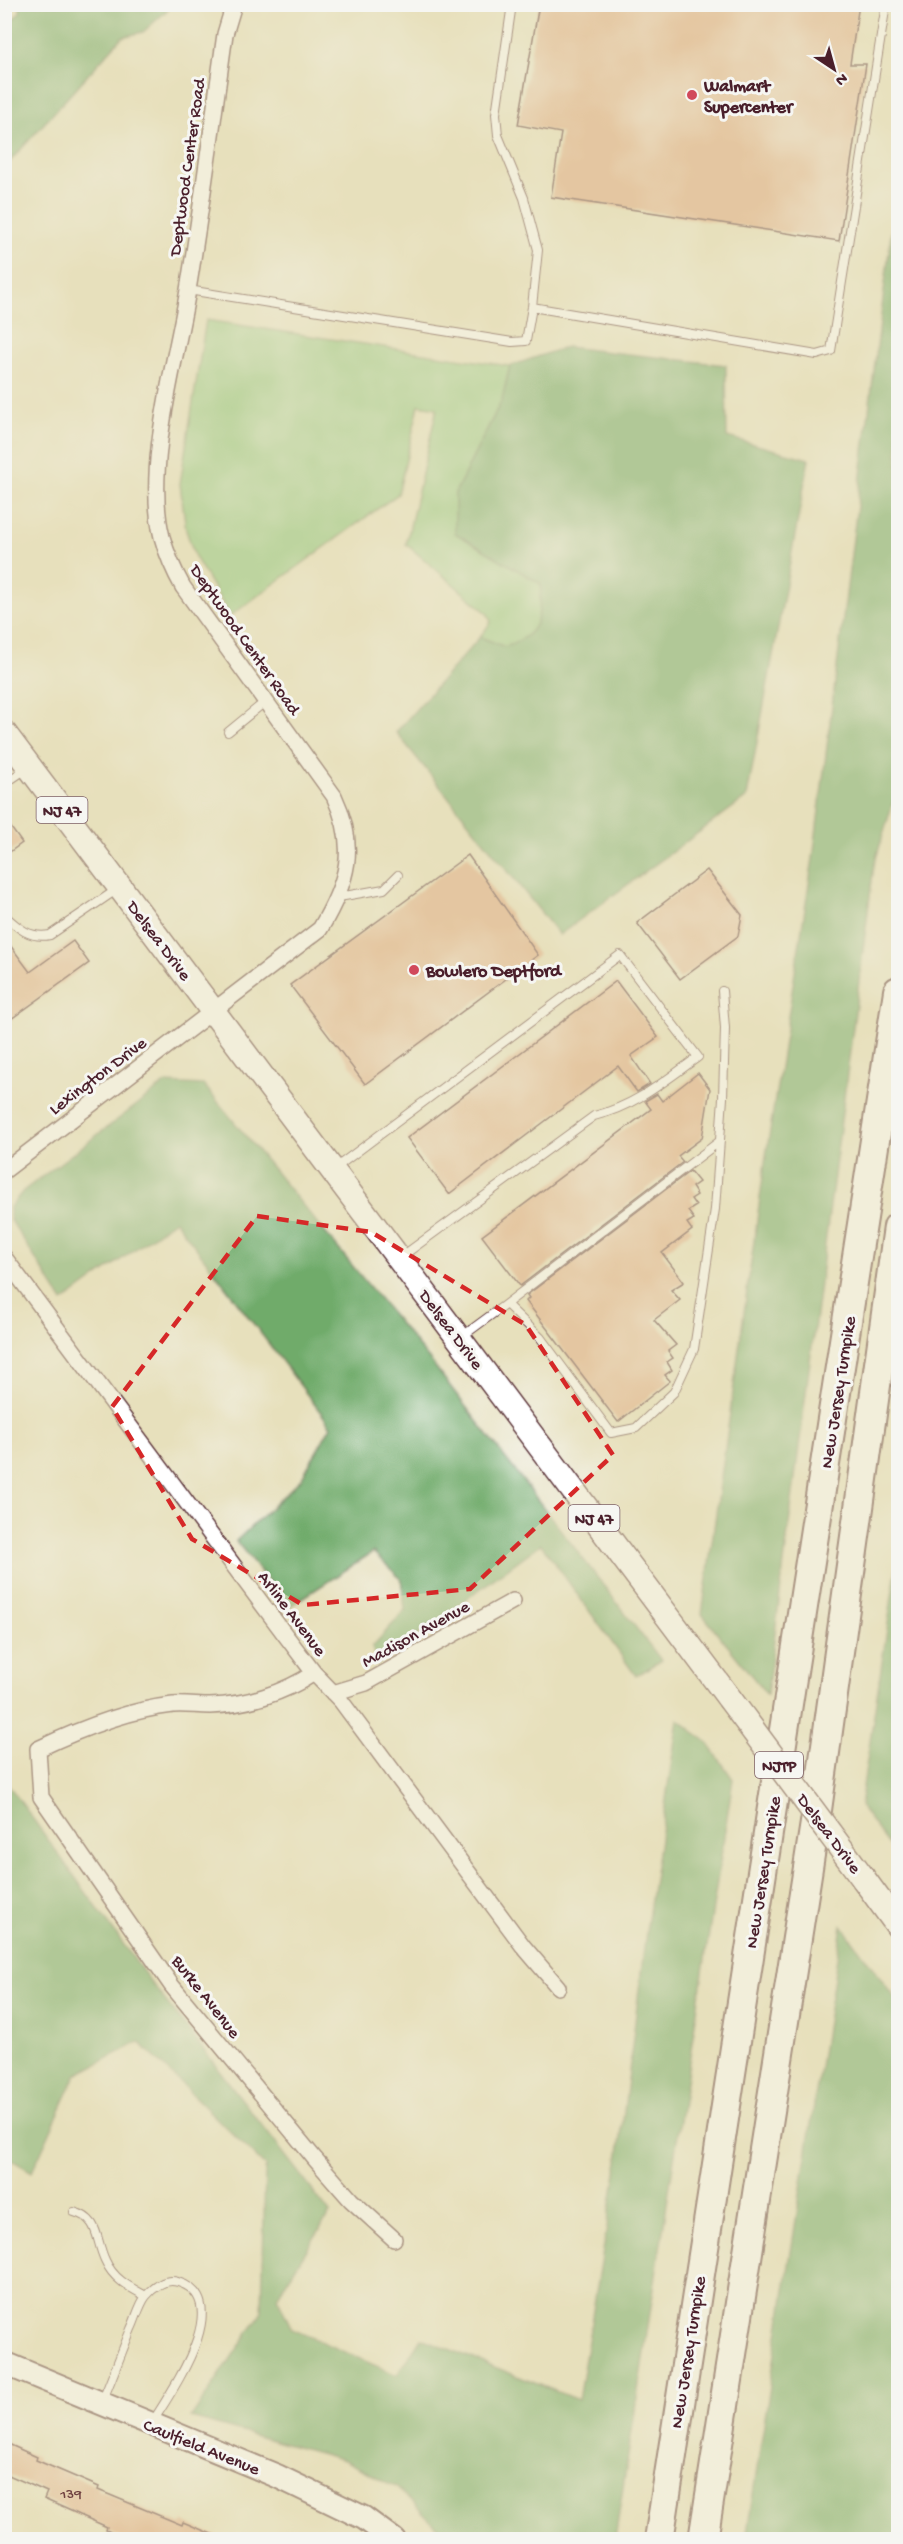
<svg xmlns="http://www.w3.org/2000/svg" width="903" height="2544" font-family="'Gochi Hand',sans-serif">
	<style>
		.green { fill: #8ac67b; stroke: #6a7253; stroke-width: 1.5 }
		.forest { fill: #6fab6b; stroke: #5c654b; stroke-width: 1.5 }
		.building { fill: #e1a780 }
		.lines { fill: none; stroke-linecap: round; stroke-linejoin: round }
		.lane-casing { stroke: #623c41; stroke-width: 10 }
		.street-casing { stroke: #623c41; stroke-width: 18 }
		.secondary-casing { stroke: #623c41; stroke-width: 26 }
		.primary-casing { stroke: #623c41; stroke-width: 27 }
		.highway-casing { stroke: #623c41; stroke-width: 32 }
		.lane { stroke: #fff; stroke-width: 8 }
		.street { stroke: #fff; stroke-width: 15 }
		.secondary { stroke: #fff; stroke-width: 22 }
		.primary { stroke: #fff; stroke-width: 24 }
		.highway { stroke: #fff; stroke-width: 28 }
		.primary-bridge-casing { stroke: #623c41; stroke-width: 27; stroke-linecap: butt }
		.primary-bridge { stroke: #fff; stroke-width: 24 }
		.marked { fill: none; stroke: #d62828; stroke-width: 4.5; stroke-dasharray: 12 8; stroke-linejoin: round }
		.poi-dot { fill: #d1495b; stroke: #f6f6f2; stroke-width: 2 }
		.labels { text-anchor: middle; stroke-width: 6; stroke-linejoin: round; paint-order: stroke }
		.number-label { font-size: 15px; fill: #704140 }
		.shield { fill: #f6f6f2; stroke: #7e6067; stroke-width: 1.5 }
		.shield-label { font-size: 16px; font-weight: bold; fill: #4a1f2b }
		.poi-label { font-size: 18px; font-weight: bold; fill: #4a1f2b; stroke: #f6f6f2; text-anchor: start }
		.street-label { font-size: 18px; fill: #4a1f2b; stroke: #f6f6f2 }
	</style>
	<rect width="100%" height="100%" fill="#f6f6f2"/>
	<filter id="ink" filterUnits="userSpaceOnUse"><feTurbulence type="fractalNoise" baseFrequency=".0167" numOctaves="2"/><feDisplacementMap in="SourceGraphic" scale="12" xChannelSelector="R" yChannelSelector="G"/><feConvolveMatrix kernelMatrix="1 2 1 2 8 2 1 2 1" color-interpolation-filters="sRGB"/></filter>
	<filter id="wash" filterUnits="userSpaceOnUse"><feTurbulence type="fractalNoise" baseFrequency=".008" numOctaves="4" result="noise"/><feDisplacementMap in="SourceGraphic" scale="24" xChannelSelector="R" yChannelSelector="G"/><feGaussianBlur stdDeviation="1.35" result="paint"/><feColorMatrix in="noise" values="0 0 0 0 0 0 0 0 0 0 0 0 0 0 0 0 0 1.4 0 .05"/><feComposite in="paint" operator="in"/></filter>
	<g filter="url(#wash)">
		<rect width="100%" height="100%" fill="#e7e0bc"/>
		<path class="green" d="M 206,320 L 510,366 L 502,400 L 455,493 L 541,584 C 539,619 542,634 505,647 L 480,637 L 491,622 L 487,613 L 406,544 L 437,408 L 419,405 L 398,494 L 230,616 L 195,557 L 186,530 L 180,484 Z"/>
		<path class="forest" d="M 20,5 L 173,5 L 143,32 L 122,37 L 5,167 L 5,28 L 20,12 Z
			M 898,179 L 898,786 L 874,865 L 767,1695 L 702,1614 L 765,1162 L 813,858 Z
			M 566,347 L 726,365 L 727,437 L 809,459 L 747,797 L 559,935 L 396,732 L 480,637 L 505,647 C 541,634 539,619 541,584 L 455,533 L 455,493 L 502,400 L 510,366 Z
			M 166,1083 L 204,1085 L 433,1364 L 661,1660 L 636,1676 L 541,1544 L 377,1665 L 372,1647 L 405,1610 L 402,1580 L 373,1552 L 289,1607 L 236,1541 L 301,1479 L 331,1426 L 175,1220 L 63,1302 L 10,1219 L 10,1207 L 23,1191 Z
			M 898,1557 L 898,1857 L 860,1806 Z
			M 678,1719 L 708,1743 L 733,1779 L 615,2539 L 449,2539 L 396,2487 L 344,2460 L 191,2418 L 262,2312 L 265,2166 L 139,2042 L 76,2075 L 32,2172 L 5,2156 L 5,1780 L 150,1981 L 330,2213 L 277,2297 L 292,2329 L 397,2375 L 421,2338 L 578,2400 L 618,2161 L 646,1932 Z
			M 842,1926 L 898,2002 L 898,2539 L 746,2539 Z"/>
		<g id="blocks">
			<path class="building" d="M 539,4 L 859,4 L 850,64 L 866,64 L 839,241 L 551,197 L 561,133 L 518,125 Z
				M 4,818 L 22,843 L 4,856 Z
				M 468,855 L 538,955 L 365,1084 L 290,985 Z
				M 707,870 L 742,915 L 738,936 L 680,979 L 637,923 Z
				M 4,937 L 30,972 L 73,941 L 89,963 L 4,1024 Z
				M 616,981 L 658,1037 L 631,1056 L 650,1084 L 637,1092 L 618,1066 L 449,1194 L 407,1138 Z
				M 698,1073 L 710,1089 L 702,1138 L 678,1156 L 683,1162 L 520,1286 L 482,1236 L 651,1109 L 645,1101 L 657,1094 L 662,1101 Z
				M 690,1171 L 699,1182 L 692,1187 L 697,1195 L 691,1199 L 696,1206 L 688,1211 L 694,1219 L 687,1223 L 692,1230 L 662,1253 L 684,1282 L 671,1290 L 680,1300 L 654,1320 L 676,1345 L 668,1351 L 673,1358 L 667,1362 L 672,1370 L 665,1375 L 670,1381 L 618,1422 L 526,1301 L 529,1298 L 527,1295 Z
				M 4,2442 L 37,2457 L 36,2460 L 99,2487 L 98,2490 L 182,2525 L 183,2522 L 226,2540 L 128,2540 L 106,2530 L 107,2527 L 44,2499 L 47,2492 L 4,2473 Z"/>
		</g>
	</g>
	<g filter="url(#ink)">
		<use href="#blocks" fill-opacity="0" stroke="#623c41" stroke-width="1.5"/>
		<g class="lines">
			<defs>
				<path id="lane" d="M 188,290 L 512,342 L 526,341 L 532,307 L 538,250 L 524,198 L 498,135 L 496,114 L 512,4
					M 532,307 L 817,355 L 831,351 L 886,4
					M 228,732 L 266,701
					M 4,784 L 26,769
					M 339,897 L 384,889 L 398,875
					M 4,915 C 18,928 30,939 50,935 L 119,888
					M 334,1169 L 620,955 L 698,1057 C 665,1081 635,1106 594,1116 L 401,1257
					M 506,1304 L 720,1141
					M 460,1338 L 506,1304 L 540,1337 L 611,1433 L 636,1428 L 674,1392 L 694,1349 L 715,1209 L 723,1098 L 725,1028 L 722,991
					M 74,2212 C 100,2219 95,2239 105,2260 C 113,2279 129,2287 146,2296
					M 102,2402 C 112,2378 121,2354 131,2329 C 136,2319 139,2305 146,2296 C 154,2287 166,2278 178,2282 C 237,2300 170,2393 152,2423"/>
				<path id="street" d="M 4,1171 L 320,929 C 348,882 358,847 334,796 L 183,587 C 174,571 167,555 162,537 C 144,467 176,362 188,290 C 202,205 213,120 225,34 L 234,4
					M 4,1257 L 286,1636 L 314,1673 L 341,1701 L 523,1946 L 558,1987
					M 314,1673 C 284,1693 246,1705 210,1706 C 198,1706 185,1704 173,1705 C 127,1710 80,1729 38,1749 L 41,1797 L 172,1986 L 315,2159 L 351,2200 L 394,2239
					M 333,1693 L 366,1683 L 513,1601
					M 4,2539 L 6,2540"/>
				<path id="secondary" d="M 4,2363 L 277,2476 L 364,2518 L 394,2540"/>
				<path id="primary" d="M 4,733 L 729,1698
					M 863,1878 L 898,1926"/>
				<path id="highway" d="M 659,2540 L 898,991
					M 703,2540 L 817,1810 L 898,1227"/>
			</defs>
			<use href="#lane" class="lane-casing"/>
			<use href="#street" class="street-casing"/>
			<use href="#secondary" class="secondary-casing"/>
			<use href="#primary" class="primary-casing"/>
			<use href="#highway" class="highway-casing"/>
			<use href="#lane" class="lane"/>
			<use href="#street" class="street"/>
			<use href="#secondary" class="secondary"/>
			<use href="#primary" class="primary"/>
			<use href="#highway" class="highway"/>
			<defs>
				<path id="primary-bridge" d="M 729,1698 L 863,1878"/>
			</defs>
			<use href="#primary-bridge" class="primary-bridge-casing"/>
			<use href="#primary-bridge" class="primary-bridge"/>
		</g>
	</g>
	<path d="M0 0H903V2544H0ZM 257,1216 L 371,1232 L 526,1325 L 613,1455 L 470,1589 L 303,1605 L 192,1539 L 112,1407 Z" fill="#e7e0bc" fill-opacity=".55" fill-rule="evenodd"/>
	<path class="marked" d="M 257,1216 L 371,1232 L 526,1325 L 613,1455 L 470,1589 L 303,1605 L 192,1539 L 112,1407 Z"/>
	<g class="poi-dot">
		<circle cx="692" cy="95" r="6"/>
		<circle cx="414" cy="970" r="6"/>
	</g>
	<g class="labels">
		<g class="number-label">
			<text x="71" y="2498">139</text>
		</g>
		<g class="shield">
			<rect x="36.5" y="797" width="51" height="26" rx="4.5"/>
			<rect x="568.5" y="1505" width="51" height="26" rx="4.5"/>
			<rect x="755" y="1752" width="48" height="26" rx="4.5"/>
		</g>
		<g class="shield-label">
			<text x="62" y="816">NJ 47</text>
			<text x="594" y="1524">NJ 47</text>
			<text x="779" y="1771">NJTP</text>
		</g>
		<g class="poi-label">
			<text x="704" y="91">Walmart<tspan x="704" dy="21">Supercenter</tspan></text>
			<text x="426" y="976">Bowlero Deptford</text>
		</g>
		<g class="street-label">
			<text transform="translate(186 167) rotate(-82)" y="6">Deptwood Center Road</text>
			<text transform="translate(246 639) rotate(55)" y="6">Deptwood Center Road</text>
			<text transform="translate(160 940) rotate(53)" y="6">Delsea Drive</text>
			<text transform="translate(97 1075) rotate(-37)" y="6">Lexington Drive</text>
			<text transform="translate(452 1329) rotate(53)" y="6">Delsea Drive</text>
			<text transform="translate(837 1392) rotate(-81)" y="6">New Jersey Turnpike</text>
			<text transform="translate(293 1613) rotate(53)" y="6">Arline Avenue</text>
			<text transform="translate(415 1633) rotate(-29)" y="6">Madison Avenue</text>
			<text transform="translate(830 1833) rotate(53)" y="6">Delsea Drive</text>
			<text transform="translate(762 1872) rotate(-81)" y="6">New Jersey Turnpike</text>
			<text transform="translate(207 1996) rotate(52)" y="6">Burke Avenue</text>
			<text transform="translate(687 2352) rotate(-81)" y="6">New Jersey Turnpike</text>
			<text transform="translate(202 2446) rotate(22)" y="6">Caulfield Avenue</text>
		</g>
	</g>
	<rect width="903" height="2544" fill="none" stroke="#f6f6f2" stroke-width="24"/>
	<g transform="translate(834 69) rotate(144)" stroke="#f6f6f2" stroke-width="4.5" paint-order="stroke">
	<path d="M0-4.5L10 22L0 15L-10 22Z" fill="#4a1f2b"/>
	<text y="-9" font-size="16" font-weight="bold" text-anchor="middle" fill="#4a1f2b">N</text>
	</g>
</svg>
